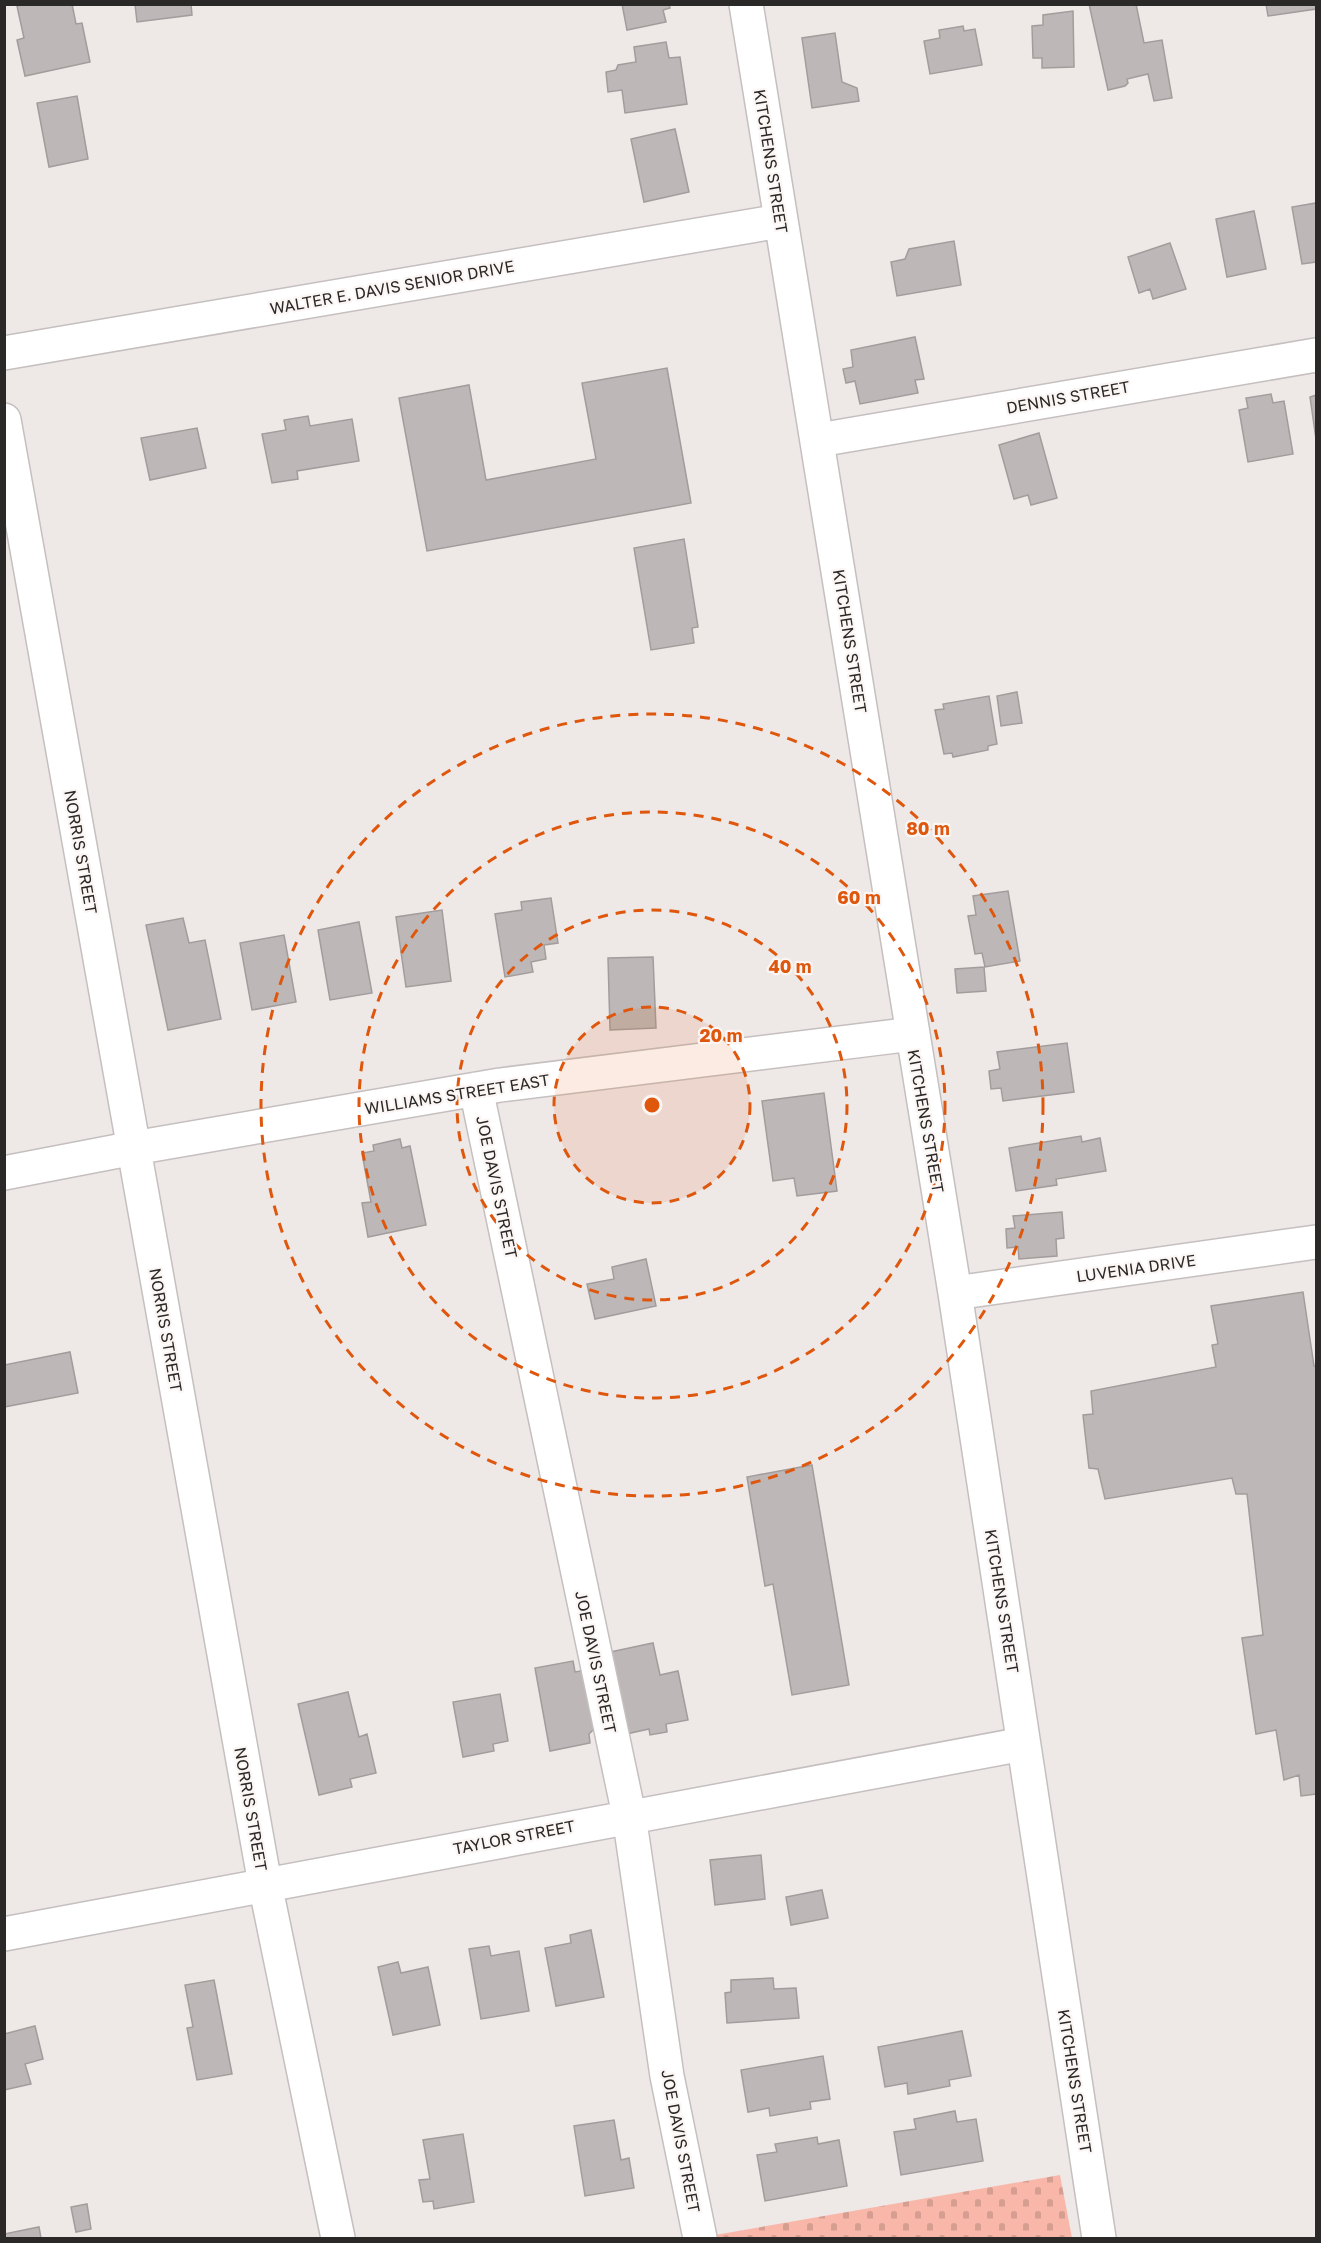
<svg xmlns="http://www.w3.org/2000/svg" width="1321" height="2243" font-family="'Golos Text',sans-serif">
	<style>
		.cemetery { fill: url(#cemetery-stones) }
		.building { fill: #bdb8b7; stroke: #a29d9c; stroke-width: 1.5 }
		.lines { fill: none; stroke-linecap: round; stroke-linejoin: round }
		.minor-casing { stroke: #c5c0bf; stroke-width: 36 }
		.minor { stroke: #fff; stroke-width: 33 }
		.ring { fill: none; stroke: #df570d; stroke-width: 3; stroke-dasharray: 10 8 }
		.labels { text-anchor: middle; stroke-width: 4.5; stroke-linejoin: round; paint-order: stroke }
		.street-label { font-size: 16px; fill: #2b2928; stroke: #fbf6f4 }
		.centre { fill: #df570d; stroke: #fbf6f4; stroke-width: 3 }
		.ring-label { font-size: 18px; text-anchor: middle; font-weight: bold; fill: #df570d; stroke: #fbf6f4; stroke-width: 4.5; stroke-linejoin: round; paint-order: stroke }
	</style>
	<defs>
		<pattern id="cemetery-stones" width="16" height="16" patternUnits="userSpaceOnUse" patternTransform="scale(1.5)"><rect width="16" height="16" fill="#f9b7a9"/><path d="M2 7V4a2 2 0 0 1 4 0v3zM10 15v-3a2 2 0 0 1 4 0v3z" fill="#d69d91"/></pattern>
	</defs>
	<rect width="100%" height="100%" fill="#eee8e7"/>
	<path class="cemetery" d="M 1060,2175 L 1072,2238 L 716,2238 L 715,2235 Z"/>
	<path class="building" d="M 25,4 L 72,4 L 76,24 L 82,23 L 90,62 L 25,76 L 17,40 L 24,38 L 17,6 Z
		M 135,4 L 191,4 L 192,15 L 137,22 Z
		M 622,4 L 669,4 L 670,8 L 663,10 L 666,22 L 627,30 Z
		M 1089,4 L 1136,4 L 1144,43 L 1162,40 L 1172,98 L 1154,101 L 1148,74 L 1127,79 L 1128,83 L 1125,86 L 1108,90 Z
		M 1266,4 L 1316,4 L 1316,9 L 1268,16 Z
		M 1073,11 L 1074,67 L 1042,68 L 1042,58 L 1033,58 L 1032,26 L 1043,25 L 1043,15 Z
		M 963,26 L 964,31 L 975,29 L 982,65 L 930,74 L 924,41 L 940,38 L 939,30 Z
		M 835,33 L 842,82 L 857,88 L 859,101 L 812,108 L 802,38 Z
		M 666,42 L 669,58 L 680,57 L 687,104 L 625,113 L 622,90 L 608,92 L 606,72 L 616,70 L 618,65 L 636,62 L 634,47 Z
		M 77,96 L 88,159 L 49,167 L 37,103 Z
		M 675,129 L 689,192 L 644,202 L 631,139 Z
		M 1316,203 L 1316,262 L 1302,264 L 1292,207 Z
		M 1254,211 L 1266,269 L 1227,277 L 1216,219 Z
		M 954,241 L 961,285 L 897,296 L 891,262 L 905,259 L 909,249 Z
		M 1170,243 L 1186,289 L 1153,299 L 1150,289 L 1139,293 L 1128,257 Z
		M 915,337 L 924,379 L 915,380 L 918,393 L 860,404 L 855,381 L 846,383 L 843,369 L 853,367 L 851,350 Z
		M 667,368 L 691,503 L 427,551 L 399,398 L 469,385 L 486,480 L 596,459 L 582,383 Z
		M 1271,394 L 1273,403 L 1284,401 L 1293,454 L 1248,462 L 1239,410 L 1248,408 L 1246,398 Z
		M 1316,395 L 1316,439 L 1310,397 Z
		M 308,416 L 310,426 L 352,419 L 359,461 L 297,471 L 298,479 L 272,483 L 262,434 L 286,430 L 284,420 Z
		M 197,428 L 206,468 L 150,480 L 141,438 Z
		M 1039,433 L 1057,498 L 1031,505 L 1028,495 L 1014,499 L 999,445 Z
		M 684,539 L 698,627 L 692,628 L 694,643 L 651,650 L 634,548 Z
		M 1017,692 L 1022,723 L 1001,726 L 997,696 Z
		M 989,696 L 997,744 L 988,746 L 988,750 L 953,757 L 952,753 L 944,754 L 935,710 L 944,709 L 943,704 Z
		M 1008,891 L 1020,961 L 985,967 L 982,953 L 975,954 L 968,916 L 976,915 L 973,896 Z
		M 551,898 L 558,943 L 544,945 L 546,959 L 531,962 L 533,972 L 505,977 L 495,914 L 522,910 L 521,902 Z
		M 442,910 L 451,981 L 406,987 L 396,917 Z
		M 183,918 L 189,943 L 205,940 L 221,1019 L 168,1030 L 146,925 Z
		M 359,922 L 372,993 L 330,1000 L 318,930 Z
		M 284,935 L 296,1002 L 252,1010 L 240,943 Z
		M 653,957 L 656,1028 L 610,1030 L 608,958 Z
		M 984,967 L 986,991 L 957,993 L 955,969 Z
		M 1067,1043 L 1074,1092 L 1003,1101 L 1001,1088 L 991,1089 L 989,1071 L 1000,1069 L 997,1052 Z
		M 824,1093 L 837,1191 L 797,1196 L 794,1178 L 773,1181 L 762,1101 Z
		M 1081,1136 L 1082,1142 L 1100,1138 L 1106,1171 L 1056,1179 L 1057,1185 L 1016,1191 L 1009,1148 Z
		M 400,1139 L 402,1148 L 410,1146 L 426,1225 L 368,1237 L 362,1203 L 371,1202 L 362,1153 L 374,1151 L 373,1145 Z
		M 1062,1212 L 1064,1238 L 1056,1239 L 1057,1256 L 1019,1259 L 1018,1247 L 1007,1248 L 1006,1229 L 1015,1228 L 1013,1216 Z
		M 646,1259 L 656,1306 L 595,1319 L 587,1284 L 614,1279 L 612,1267 Z
		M 1303,1292 L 1314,1366 L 1316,1366 L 1316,1794 L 1301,1796 L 1299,1775 L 1284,1780 L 1276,1730 L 1256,1734 L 1242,1638 L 1263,1635 L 1247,1494 L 1236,1494 L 1232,1478 L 1105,1499 L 1098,1469 L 1089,1468 L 1083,1415 L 1093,1414 L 1091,1391 L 1216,1367 L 1212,1345 L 1218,1344 L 1211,1306 Z
		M 70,1352 L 78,1393 L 4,1407 L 4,1365 Z
		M 812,1465 L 849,1685 L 792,1695 L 773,1584 L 765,1586 L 747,1477 Z
		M 653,1643 L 660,1675 L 678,1671 L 688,1720 L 666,1724 L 667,1732 L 650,1735 L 649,1729 L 626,1734 L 610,1652 Z
		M 573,1661 L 575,1672 L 586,1670 L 596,1727 L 589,1734 L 590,1743 L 550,1751 L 535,1668 Z
		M 348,1692 L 359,1737 L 367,1734 L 376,1773 L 350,1779 L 352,1787 L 319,1795 L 298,1704 Z
		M 500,1694 L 508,1741 L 493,1744 L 494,1751 L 463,1757 L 453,1702 Z
		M 761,1855 L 765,1899 L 715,1905 L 710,1860 Z
		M 822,1890 L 828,1918 L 791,1925 L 786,1897 Z
		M 591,1930 L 604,1997 L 556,2006 L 545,1948 L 571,1943 L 570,1935 Z
		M 489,1946 L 491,1956 L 519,1951 L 529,2011 L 481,2019 L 469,1949 Z
		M 398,1962 L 401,1973 L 428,1967 L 440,2025 L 393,2035 L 378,1967 Z
		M 773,1978 L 774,1989 L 796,1988 L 799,2018 L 727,2023 L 725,1993 L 731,1992 L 731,1980 Z
		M 214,1980 L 232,2074 L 197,2080 L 187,2028 L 193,2027 L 185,1985 Z
		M 35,2026 L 43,2059 L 25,2064 L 31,2084 L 4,2090 L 4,2034 Z
		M 962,2031 L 971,2076 L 949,2080 L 950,2086 L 908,2094 L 907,2083 L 885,2087 L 878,2047 Z
		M 823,2056 L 830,2099 L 810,2102 L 811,2109 L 770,2116 L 769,2108 L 748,2112 L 741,2070 Z
		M 955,2111 L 957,2122 L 976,2119 L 983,2161 L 901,2175 L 894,2132 L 916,2129 L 914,2119 Z
		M 614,2120 L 621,2160 L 629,2158 L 634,2188 L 585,2196 L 574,2126 Z
		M 463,2134 L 474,2202 L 434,2209 L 433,2201 L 423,2202 L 419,2180 L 430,2179 L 423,2140 Z
		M 817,2137 L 818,2144 L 839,2140 L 847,2186 L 765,2201 L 757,2155 L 777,2152 L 775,2144 Z
		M 87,2204 L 91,2229 L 76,2232 L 71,2207 Z
		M 39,2227 L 41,2238 L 4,2238 L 4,2234 Z"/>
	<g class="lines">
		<defs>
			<path id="minor" d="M 746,4 L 955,1293 L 1099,2238
				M 4,353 L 780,221
				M 4,420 L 265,1884 L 338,2238
				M 819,440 L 1316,355
				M 476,1089 L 629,1815 L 667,2076 L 700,2238
				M 4,1173 L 134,1148 L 500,1085 L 912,1034
				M 955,1293 L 1316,1242
				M 4,1934 L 1023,1744"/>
		</defs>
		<use href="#minor" class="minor-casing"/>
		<use href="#minor" class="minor"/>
	</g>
	<circle cx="652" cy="1105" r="98" fill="#df570d" fill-opacity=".12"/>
	<g class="ring">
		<circle cx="652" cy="1105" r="98"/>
		<circle cx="652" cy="1105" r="195"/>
		<circle cx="652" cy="1105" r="293"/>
		<circle cx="652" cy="1105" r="391"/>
	</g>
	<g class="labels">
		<g class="street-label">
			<text transform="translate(771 161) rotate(81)" y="6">KITCHENS STREET</text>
			<text transform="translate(392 287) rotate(-10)" y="6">WALTER E. DAVIS SENIOR DRIVE</text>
			<text transform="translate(1068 397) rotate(-10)" y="6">DENNIS STREET</text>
			<text transform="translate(850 641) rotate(81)" y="6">KITCHENS STREET</text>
			<text transform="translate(81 852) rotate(80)" y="6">NORRIS STREET</text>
			<text transform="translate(457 1094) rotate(-9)" y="6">WILLIAMS STREET EAST</text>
			<text transform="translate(926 1121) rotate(80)" y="6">KITCHENS STREET</text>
			<text transform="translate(497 1187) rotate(78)" y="6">JOE DAVIS STREET</text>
			<text transform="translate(1136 1268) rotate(-8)" y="6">LUVENIA DRIVE</text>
			<text transform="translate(166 1330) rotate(80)" y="6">NORRIS STREET</text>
			<text transform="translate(1002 1601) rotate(81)" y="6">KITCHENS STREET</text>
			<text transform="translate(596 1662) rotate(78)" y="6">JOE DAVIS STREET</text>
			<text transform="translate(251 1809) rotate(80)" y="6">NORRIS STREET</text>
			<text transform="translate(514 1837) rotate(-11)" y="6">TAYLOR STREET</text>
			<text transform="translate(1075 2081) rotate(81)" y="6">KITCHENS STREET</text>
			<text transform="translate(681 2141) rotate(79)" y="6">JOE DAVIS STREET</text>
		</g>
	</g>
	<circle cx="652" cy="1105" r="9" class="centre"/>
	<g class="ring-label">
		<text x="928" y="835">80 m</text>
		<text x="859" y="904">60 m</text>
		<text x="790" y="973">40 m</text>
		<text x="721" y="1042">20 m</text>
	</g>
	<rect width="1321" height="2243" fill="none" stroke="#2b2928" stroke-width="12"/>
</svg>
